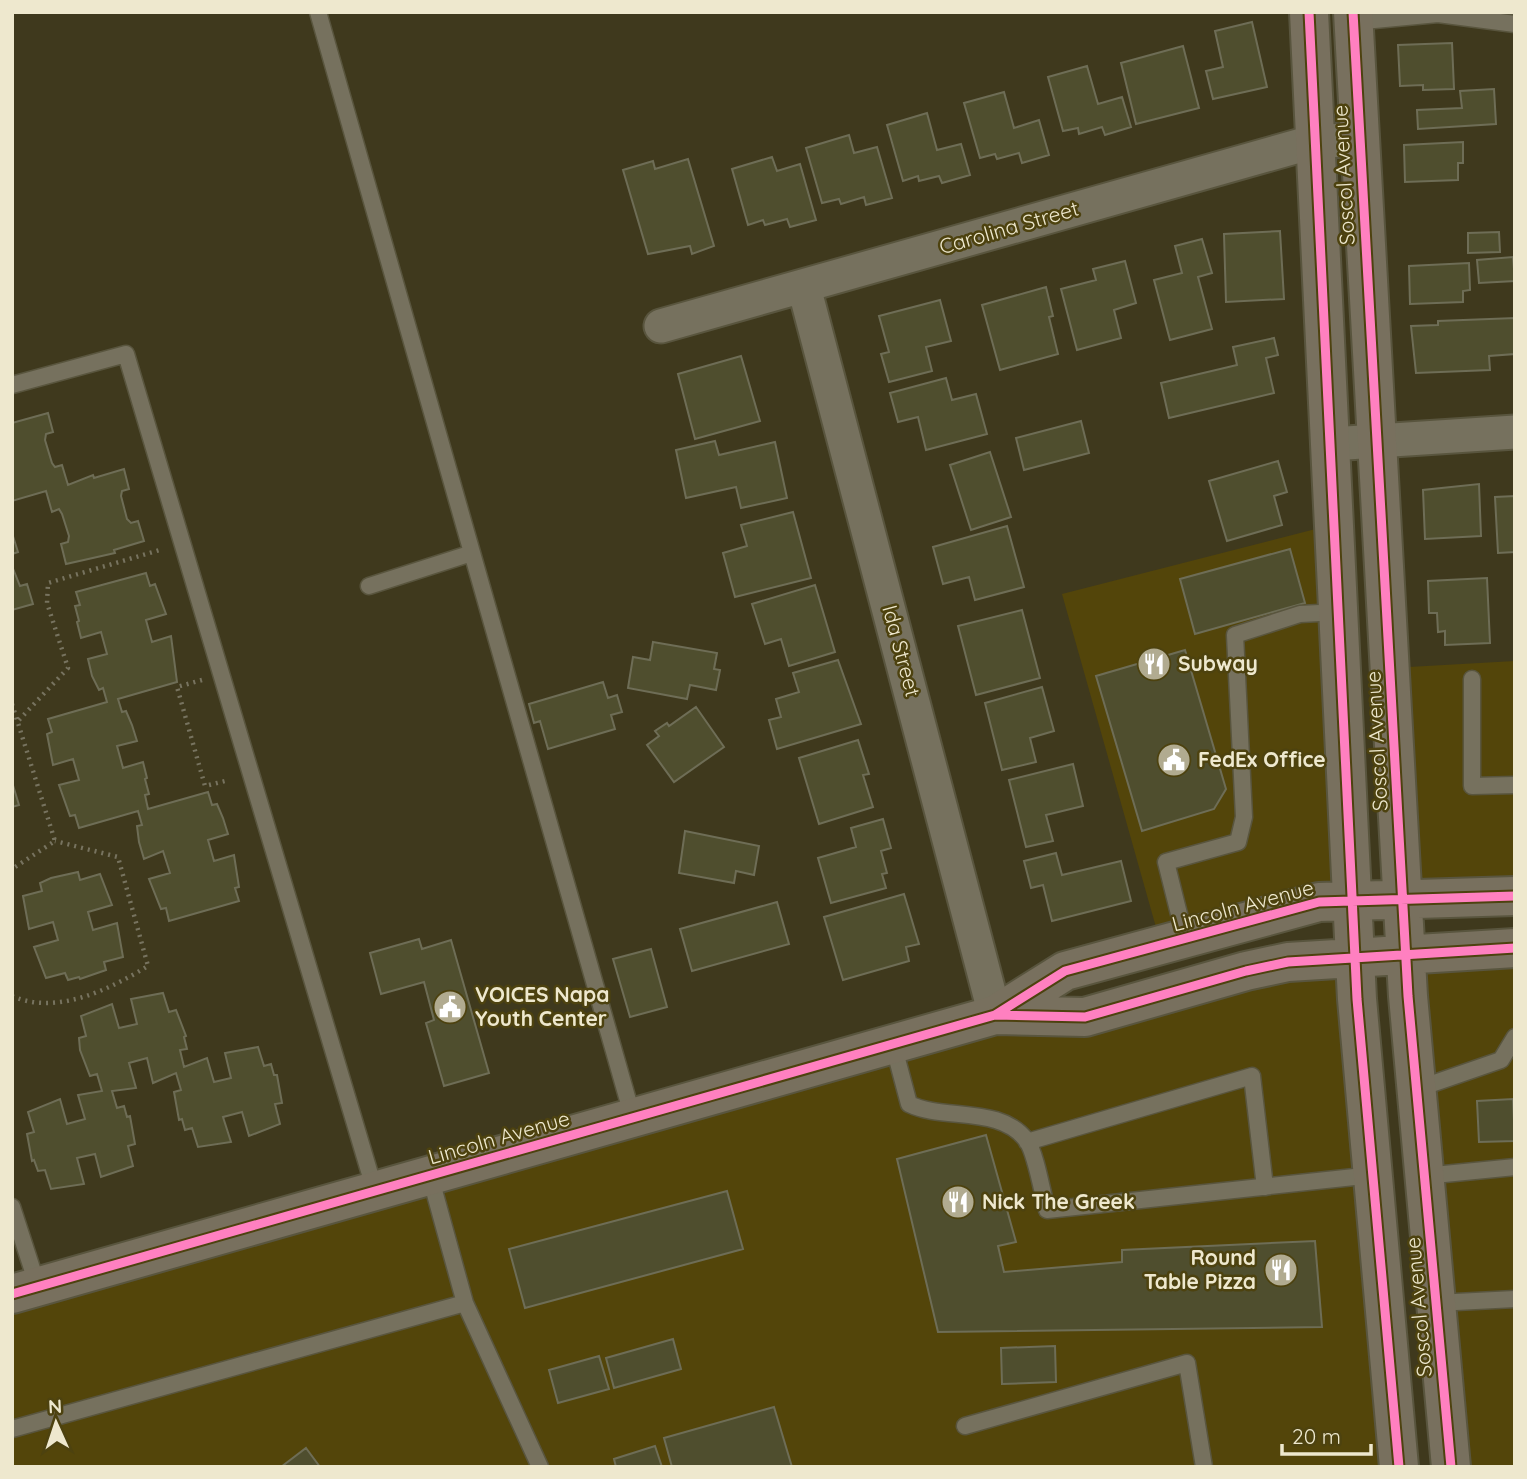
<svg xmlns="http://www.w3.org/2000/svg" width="1527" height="1479" font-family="Quicksand,sans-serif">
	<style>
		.built { fill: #53450a }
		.building { fill: #4f4e2e; stroke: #6e6d56; stroke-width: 2 }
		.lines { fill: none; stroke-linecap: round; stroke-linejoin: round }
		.lane-casing { stroke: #59553e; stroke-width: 19 }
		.street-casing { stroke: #59553e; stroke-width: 37 }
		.secondary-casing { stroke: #59553e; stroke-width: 42 }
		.path { stroke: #77735f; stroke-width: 4.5; stroke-dasharray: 2 5; stroke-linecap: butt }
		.lane { stroke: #76715e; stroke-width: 16 }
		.street { stroke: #76715e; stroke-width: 33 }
		.secondary { stroke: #78705e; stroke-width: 38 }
		.cycleway-casing { stroke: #4d420f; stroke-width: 13 }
		.cycleway { stroke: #ff80c0; stroke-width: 9 }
		.labels { text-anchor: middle; stroke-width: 5; stroke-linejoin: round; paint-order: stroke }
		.street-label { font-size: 21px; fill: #eee8ce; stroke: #4d420f }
		.poi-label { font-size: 21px; font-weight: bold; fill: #eee8ce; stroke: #4d420f; text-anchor: start }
	</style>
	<rect width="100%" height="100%" fill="#3f391d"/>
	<path class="built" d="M 1335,524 L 1354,900 L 1161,945 L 1062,594 Z
		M 1515,661 L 1515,896 L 1404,898 L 1391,668 Z
		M 1515,948 L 1515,1467 L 1451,1467 L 1406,954 Z
		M 1356,957 L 1399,1467 L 12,1467 L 12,1294 L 842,1059 Z"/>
	<path class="building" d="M 1252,22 L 1267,87 L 1213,99 L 1206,71 L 1223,67 L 1215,31 Z
		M 1452,43 L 1454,89 L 1423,90 L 1423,85 L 1400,86 L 1398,45 Z
		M 1183,46 L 1199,108 L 1136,124 L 1121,63 Z
		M 1087,66 L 1098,104 L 1122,97 L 1131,127 L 1105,135 L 1102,127 L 1079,134 L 1078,128 L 1063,131 L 1048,77 Z
		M 1494,89 L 1496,124 L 1418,129 L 1417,110 L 1462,108 L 1460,91 Z
		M 1004,92 L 1014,128 L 1039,120 L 1049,155 L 1022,163 L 1019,153 L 997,159 L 995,154 L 980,158 L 964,103 Z
		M 927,113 L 937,150 L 961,144 L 970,175 L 942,183 L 939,176 L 919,181 L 918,176 L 903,181 L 887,125 Z
		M 849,135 L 854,153 L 877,147 L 892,198 L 866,205 L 864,197 L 841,204 L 839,199 L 822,203 L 806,148 Z
		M 1463,142 L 1463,163 L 1458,163 L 1458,180 L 1405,182 L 1404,145 Z
		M 772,157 L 777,171 L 800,164 L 816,220 L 790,227 L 787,219 L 765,225 L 763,220 L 748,225 L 732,169 Z
		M 688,159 L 714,246 L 692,254 L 690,246 L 648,254 L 623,170 L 653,161 L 655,169 Z
		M 1280,231 L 1284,299 L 1226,302 L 1224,234 Z
		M 1499,232 L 1500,252 L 1468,253 L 1468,233 Z
		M 1202,239 L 1212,273 L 1198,277 L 1212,329 L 1170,340 L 1154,280 L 1182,273 L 1175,246 Z
		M 1513,257 L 1515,281 L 1479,283 L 1477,260 Z
		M 1125,261 L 1136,303 L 1114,310 L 1121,338 L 1077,350 L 1061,289 L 1096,280 L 1093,269 Z
		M 1469,263 L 1470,290 L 1463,291 L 1463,302 L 1410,304 L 1409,266 Z
		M 1046,287 L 1053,316 L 1049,317 L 1058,354 L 1000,370 L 982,305 Z
		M 940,300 L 951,341 L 926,347 L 932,371 L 889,382 L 881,354 L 889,352 L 879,316 Z
		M 1515,318 L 1515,354 L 1489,356 L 1490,370 L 1416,373 L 1411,326 L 1438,325 L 1438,321 Z
		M 1274,338 L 1278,355 L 1266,358 L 1274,393 L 1169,418 L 1161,383 L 1237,365 L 1233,347 Z
		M 741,356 L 760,421 L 695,439 L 678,374 Z
		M 946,378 L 952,400 L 976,394 L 987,434 L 926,450 L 918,417 L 898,422 L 890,393 Z
		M 48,413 L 53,432 L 46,434 L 45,440 L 52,463 L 55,467 L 62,465 L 68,485 L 93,475 L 94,478 L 124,469 L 129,489 L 122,491 L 121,496 L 127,519 L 131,523 L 138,521 L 144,541 L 114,550 L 115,553 L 66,564 L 61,544 L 68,542 L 69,536 L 62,514 L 59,509 L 52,512 L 46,491 L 12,501 L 12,423 Z
		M 1081,421 L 1089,453 L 1024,470 L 1016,438 Z
		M 715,441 L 719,455 L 775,442 L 787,498 L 741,508 L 736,487 L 686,498 L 676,450 Z
		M 990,452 L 1011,517 L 971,530 L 950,465 Z
		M 1278,461 L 1287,492 L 1274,496 L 1282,525 L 1227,541 L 1209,481 Z
		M 1479,484 L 1481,536 L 1425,539 L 1423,490 Z
		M 1515,496 L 1515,552 L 1498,553 L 1495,497 Z
		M 793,512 L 811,578 L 735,597 L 723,553 L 747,546 L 741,525 Z
		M 1007,526 L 1024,587 L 975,600 L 969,577 L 943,584 L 933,547 Z
		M 12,533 L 18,552 L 12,554 Z
		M 1290,549 L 1305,603 L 1195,634 L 1180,579 Z
		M 12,566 L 20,586 L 27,584 L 33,604 L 12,610 Z
		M 146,573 L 150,586 L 155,584 L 166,614 L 146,620 L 152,642 L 171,636 L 177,682 L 118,699 L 122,712 L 126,711 L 132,725 L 137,741 L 117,746 L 123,768 L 143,762 L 147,778 L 145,779 L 149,794 L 145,795 L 148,809 L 208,792 L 212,805 L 217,804 L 223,818 L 228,834 L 208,840 L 214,861 L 234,855 L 239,887 L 235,888 L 239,901 L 169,921 L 166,908 L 161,909 L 149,879 L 170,873 L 163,851 L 144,859 L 139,842 L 137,826 L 142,825 L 138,811 L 79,828 L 75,815 L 70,816 L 59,785 L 79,780 L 73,759 L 53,765 L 47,734 L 52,732 L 48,719 L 107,702 L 103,688 L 99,690 L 92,676 L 88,659 L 107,654 L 101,632 L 81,638 L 77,622 L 79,621 L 75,606 L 80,605 L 76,592 Z
		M 1487,578 L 1490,643 L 1445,645 L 1445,631 L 1438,632 L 1437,613 L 1429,613 L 1428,581 Z
		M 815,585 L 835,652 L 789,666 L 781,639 L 765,644 L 752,604 Z
		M 1022,610 L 1040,678 L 976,695 L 958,626 Z
		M 653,642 L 717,653 L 714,669 L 720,670 L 716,690 L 690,685 L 687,699 L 628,688 L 633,657 L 650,660 Z
		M 1185,650 L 1226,789 L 1214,809 L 1142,831 L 1096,676 Z
		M 838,660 L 861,724 L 777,749 L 769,720 L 781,717 L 776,699 L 799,692 L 793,673 Z
		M 603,682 L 608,698 L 617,695 L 622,712 L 611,715 L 615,729 L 548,749 L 540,721 L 534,723 L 529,704 Z
		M 1042,687 L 1054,731 L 1030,738 L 1036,762 L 1002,770 L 985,703 Z
		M 696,707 L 724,747 L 674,782 L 647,745 L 659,736 L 655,731 L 667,723 L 669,726 Z
		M 858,740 L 869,774 L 863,775 L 873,807 L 819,824 L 799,758 Z
		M 1073,764 L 1083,806 L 1046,815 L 1053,841 L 1026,847 L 1009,780 Z
		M 12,782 L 19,805 L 12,807 Z
		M 883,819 L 891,848 L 881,851 L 887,873 L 882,874 L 886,888 L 831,903 L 818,858 L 856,847 L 851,828 Z
		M 685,831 L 759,846 L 754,875 L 736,871 L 734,883 L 679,873 Z
		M 1056,853 L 1062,875 L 1121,861 L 1131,901 L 1052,921 L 1043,885 L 1031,888 L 1024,861 Z
		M 78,872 L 80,880 L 100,874 L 112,905 L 88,912 L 93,930 L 117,923 L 123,957 L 104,962 L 106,970 L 80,979 L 79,977 L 68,980 L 65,973 L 46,978 L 34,947 L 58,940 L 53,922 L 29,929 L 23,896 L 42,891 L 40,883 L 51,878 Z
		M 904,894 L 919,944 L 906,947 L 909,961 L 843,980 L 824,917 Z
		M 777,902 L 789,944 L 692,971 L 680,929 Z
		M 419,939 L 422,949 L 451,940 L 489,1073 L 444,1086 L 426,1023 L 434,1020 L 424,982 L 381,994 L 370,953 Z
		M 651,949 L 667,1007 L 630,1017 L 613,959 Z
		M 163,993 L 169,1012 L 176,1010 L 186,1036 L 184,1037 L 187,1049 L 180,1050 L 184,1067 L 207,1058 L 214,1082 L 231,1078 L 225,1053 L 258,1047 L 264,1066 L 271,1064 L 274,1075 L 277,1075 L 282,1103 L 275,1104 L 280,1124 L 249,1136 L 242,1112 L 223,1117 L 231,1142 L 198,1147 L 192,1128 L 185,1130 L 182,1119 L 179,1120 L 174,1092 L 181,1090 L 176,1073 L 153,1083 L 147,1058 L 129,1063 L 136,1088 L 112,1091 L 117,1108 L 124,1106 L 127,1117 L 130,1116 L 135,1144 L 128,1146 L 133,1166 L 101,1177 L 95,1154 L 77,1158 L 84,1184 L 51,1189 L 45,1170 L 38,1171 L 34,1160 L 32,1161 L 27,1134 L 34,1132 L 28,1112 L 60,1099 L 67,1124 L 85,1119 L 78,1095 L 102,1091 L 97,1074 L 90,1076 L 80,1050 L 79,1038 L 86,1036 L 81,1016 L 112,1004 L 119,1028 L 137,1024 L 131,999 Z
		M 1513,1099 L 1515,1141 L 1479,1142 L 1477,1101 Z
		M 986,1135 L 1016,1242 L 998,1246 L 1004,1272 L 1122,1262 L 1122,1250 L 1315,1241 L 1322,1327 L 938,1332 L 897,1159 Z
		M 727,1191 L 743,1249 L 525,1308 L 509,1249 Z
		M 673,1339 L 681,1369 L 614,1388 L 606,1358 Z
		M 1055,1346 L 1056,1382 L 1002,1384 L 1001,1348 Z
		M 599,1356 L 609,1389 L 558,1403 L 549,1370 Z
		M 774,1407 L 792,1467 L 672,1467 L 664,1438 Z
		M 655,1446 L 662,1467 L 616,1467 L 614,1459 Z
		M 306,1448 L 320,1467 L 281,1467 Z"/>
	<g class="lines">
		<defs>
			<path id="lane" d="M 318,12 L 633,1118
				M 1353,22 L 1438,14 L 1515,24
				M 12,385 L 126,354 L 375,1191
				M 369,586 L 472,553
				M 1472,679 L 1472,786 L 1515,785
				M 1185,938 L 1166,862 L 1238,842 L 1244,817 L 1235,635 L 1300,614 L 1339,612
				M 893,1044 L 909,1104 C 944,1121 1001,1105 1027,1141 C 1036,1154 1042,1192 1047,1210 L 1373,1175
				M 1417,1089 L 1501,1060 L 1515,1037
				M 1027,1142 L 1252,1076 L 1265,1187
				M 430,1176 L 465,1303 L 540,1467
				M 1424,1176 L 1515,1167
				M 12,1207 L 38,1287
				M 1436,1303 L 1515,1299
				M 965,1426 L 1187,1363 L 1204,1467
				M 12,1429 L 465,1303"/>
			<path id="street" d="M 804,287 L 995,1015
				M 661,326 L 1316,141 L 1359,140
				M 1331,444 L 1515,432"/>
			<path id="secondary" d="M 1309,12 L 1357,999 L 1399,1467
				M 1353,12 L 1408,996 L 1451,1467
				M 995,1015 L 1085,1017 L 1246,971 L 1288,962 L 1515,948
				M 12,1294 L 995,1015 L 1065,971 L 1319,902 L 1515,896"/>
		</defs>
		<use href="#lane" class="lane-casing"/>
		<use href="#street" class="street-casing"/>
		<use href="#secondary" class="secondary-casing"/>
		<path class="path" d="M 202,680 L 177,687 L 205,786 L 229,780
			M 12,704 L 55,841 L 12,869
			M 19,720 L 68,668 L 47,603 L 48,583 L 163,549
			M 12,996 C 57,1016 110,989 148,966 L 118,857 L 55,841"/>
		<use href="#lane" class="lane"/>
		<use href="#street" class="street"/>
		<use href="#secondary" class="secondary"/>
		<defs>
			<path id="cycleway" d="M 1309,12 L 1357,999 L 1399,1467
				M 1353,12 L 1408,996 L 1451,1467
				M 995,1015 L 1085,1017 L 1246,971 L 1288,962 L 1515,948
				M 12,1294 L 995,1015 L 1065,971 L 1319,902 L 1515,896"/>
		</defs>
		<use href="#cycleway" class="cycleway-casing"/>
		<use href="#cycleway" class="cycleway"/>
	</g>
	<defs>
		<symbol id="restaurant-disc" viewBox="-11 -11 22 22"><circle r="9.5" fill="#b1ab90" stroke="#4d420f"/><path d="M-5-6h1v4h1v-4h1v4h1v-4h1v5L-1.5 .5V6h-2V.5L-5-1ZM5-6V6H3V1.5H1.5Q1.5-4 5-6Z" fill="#fff"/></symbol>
		<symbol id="civic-disc" viewBox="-11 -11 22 22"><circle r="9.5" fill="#b1ab90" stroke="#4d420f"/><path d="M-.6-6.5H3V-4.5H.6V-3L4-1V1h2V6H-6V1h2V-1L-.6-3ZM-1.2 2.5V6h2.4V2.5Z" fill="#fff"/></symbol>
	</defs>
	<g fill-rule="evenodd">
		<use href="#restaurant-disc" x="1135" y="645" width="38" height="38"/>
		<use href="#civic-disc" x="1155" y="741" width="38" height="38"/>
		<use href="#civic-disc" x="431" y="988" width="38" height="38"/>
		<use href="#restaurant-disc" x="939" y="1183" width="38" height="38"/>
		<use href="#restaurant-disc" x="1262" y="1251" width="38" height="38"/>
	</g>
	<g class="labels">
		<g class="street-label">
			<text transform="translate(1344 175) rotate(-93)" y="7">Soscol Avenue</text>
			<text transform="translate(1009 228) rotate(-16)" y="7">Carolina Street</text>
			<text transform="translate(901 651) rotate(75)" y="7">Ida Street</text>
			<text transform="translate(1377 741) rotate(-93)" y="7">Soscol Avenue</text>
			<text transform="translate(1243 906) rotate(-15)" y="7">Lincoln Avenue</text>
			<text transform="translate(499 1138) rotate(-16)" y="7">Lincoln Avenue</text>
			<text transform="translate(1419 1307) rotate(-95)" y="7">Soscol Avenue</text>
		</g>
		<g class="poi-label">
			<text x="1178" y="671">Subway</text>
			<text x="1198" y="767">FedEx Office</text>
			<text x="475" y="1002">VOICES Napa<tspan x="475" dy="24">Youth Center</tspan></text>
			<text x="982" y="1209">Nick The Greek</text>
			<text x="1256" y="1265" text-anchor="end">Round<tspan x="1256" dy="24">Table Pizza</tspan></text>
		</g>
	</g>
	<rect width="1527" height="1479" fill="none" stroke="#eee8ce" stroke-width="28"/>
	<g transform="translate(56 1423) rotate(357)" stroke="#4d420f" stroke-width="5" paint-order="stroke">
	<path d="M0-5L12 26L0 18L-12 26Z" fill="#eee8ce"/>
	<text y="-10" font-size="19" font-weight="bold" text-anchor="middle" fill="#eee8ce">N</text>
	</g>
	<path d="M1282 1444v10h89v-10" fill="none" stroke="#eee8ce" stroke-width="3.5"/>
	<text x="1292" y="1444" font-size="21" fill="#eee8ce" stroke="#4d420f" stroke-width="5" paint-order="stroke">20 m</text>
</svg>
